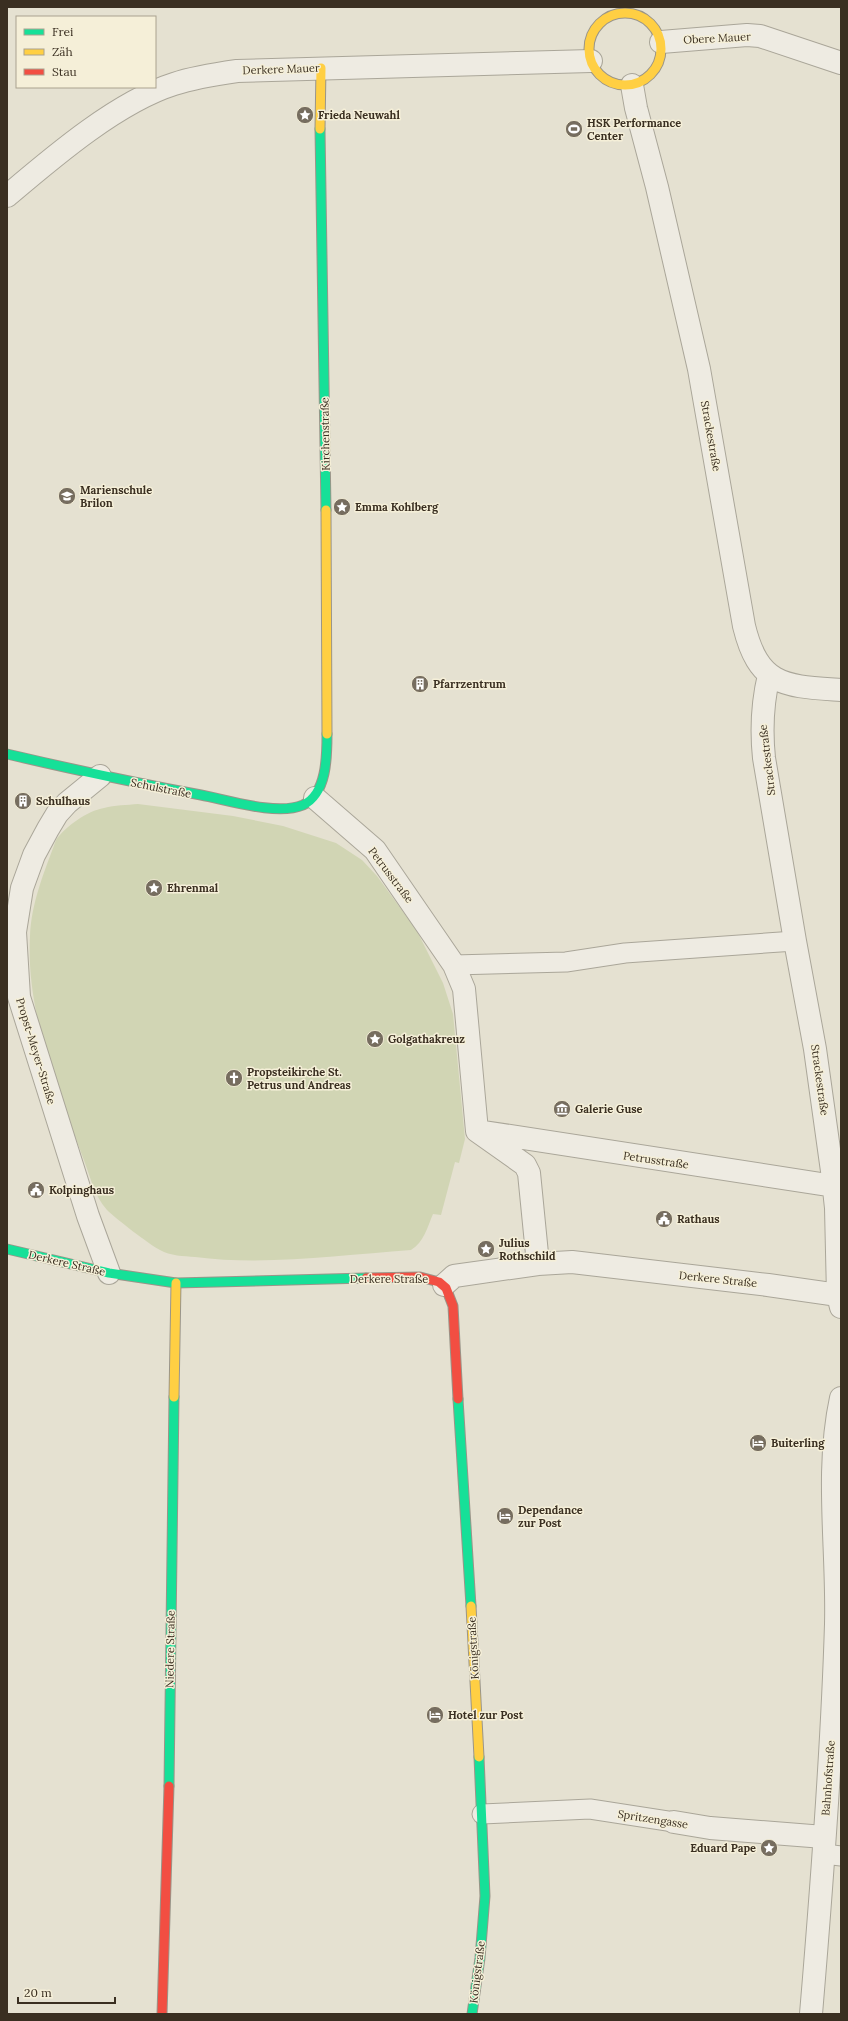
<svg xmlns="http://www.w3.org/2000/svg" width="848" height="2021" font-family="Lora,serif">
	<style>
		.green { fill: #d1d5b4 }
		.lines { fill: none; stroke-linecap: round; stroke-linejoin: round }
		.lane-casing { stroke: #aaa699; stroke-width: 21 }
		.street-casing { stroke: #aaa699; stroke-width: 24 }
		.fast-casing { stroke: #9a9589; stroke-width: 11 }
		.slow-casing { stroke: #9a9589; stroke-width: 11 }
		.jam-casing { stroke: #9a9589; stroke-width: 11 }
		.lane { stroke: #eeebe2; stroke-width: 19 }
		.street { stroke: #eeebe2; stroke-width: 22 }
		.fast { stroke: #16e098; stroke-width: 9 }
		.slow { stroke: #ffcf43; stroke-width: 9 }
		.jam { stroke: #f24e42; stroke-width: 9 }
		.labels { text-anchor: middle; stroke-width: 3; stroke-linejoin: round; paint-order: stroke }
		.street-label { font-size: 11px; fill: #3a2f21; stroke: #f5efd8 }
		.poi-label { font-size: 11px; font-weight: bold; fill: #3a2f21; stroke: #f5efd8; text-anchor: start }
	</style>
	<rect width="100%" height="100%" fill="#e5e1d1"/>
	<path class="green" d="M 138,804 L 233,816 L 283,826 L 336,843 L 362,860 L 377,876 L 417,931 L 443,983 L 453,1014 L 465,1139 L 459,1163 L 455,1162 L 441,1215 L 433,1214 C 427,1228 424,1242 411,1250 C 341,1255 264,1266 195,1257 C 184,1256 170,1256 160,1250 C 150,1245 115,1218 107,1210 C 94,1196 89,1172 82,1155 C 56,1085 26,1011 30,936 C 31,903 45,870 56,840 C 66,826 87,811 104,808 C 115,805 127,805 138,804 Z"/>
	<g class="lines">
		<defs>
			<path id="lane" d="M 454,965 L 566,962 L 625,953 L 795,941
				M 482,1814 L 590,1809 L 674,1822
				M 824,1854 L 841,1856"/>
			<path id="street" d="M 661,42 L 747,35 L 760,36 L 841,63
				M 632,85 L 636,108 L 657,187 L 699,369 L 744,626 C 759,687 785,686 841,690
				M 7,196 C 53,157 117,102 174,84 C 195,77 216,74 237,71 L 591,61
				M 769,675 C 762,704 761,729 764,758 L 795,941 L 815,1049 L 832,1171 L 836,1208 L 838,1295 L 841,1307
				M 100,776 L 67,803 L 57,814 L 48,829 L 34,855 L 22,888 L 15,932 L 19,997 L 88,1216 L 109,1273
				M 315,798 L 375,850 L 454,965 L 464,989 L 477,1131 L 525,1165 L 529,1173 L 538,1264
				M 484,1132 L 834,1186
				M 444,1285 L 454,1276 L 538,1264 L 572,1262 L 768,1285 L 838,1295
				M 674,1822 L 710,1828 L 824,1837
				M 811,2014 C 822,1884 832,1754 836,1624 C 838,1549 825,1472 841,1398"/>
			<path id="fast" d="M 320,129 L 326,510
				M 7,754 C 71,769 136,783 201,795 C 228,800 277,816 303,805 C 327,794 327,756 327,734
				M 7,1249 L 109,1273 L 176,1283 L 366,1278
				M 458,1399 L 471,1606
				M 169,1786 L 174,1397
				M 472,2014 L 480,1958 L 485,1896 L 479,1757"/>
			<path id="slow" d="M589 49a36 36 0 1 1 72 0a36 36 0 1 1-72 0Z
				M 320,129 L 321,68
				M 326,510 L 327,734
				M 174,1397 L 176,1283
				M 471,1606 L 479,1757"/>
			<path id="jam" d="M 366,1278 L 420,1277 L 439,1282 L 446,1288 L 453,1306 L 458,1399
				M 162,2014 L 169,1786"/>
		</defs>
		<use href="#lane" class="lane-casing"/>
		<use href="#street" class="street-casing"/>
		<use href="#fast" class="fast-casing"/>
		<use href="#slow" class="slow-casing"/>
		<use href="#jam" class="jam-casing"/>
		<use href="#lane" class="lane"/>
		<use href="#street" class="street"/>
		<use href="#fast" class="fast"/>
		<use href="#slow" class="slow"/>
		<use href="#jam" class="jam"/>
	</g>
	<defs>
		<symbol id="sight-disc" viewBox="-11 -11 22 22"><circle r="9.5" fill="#766d5f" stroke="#f5efd8"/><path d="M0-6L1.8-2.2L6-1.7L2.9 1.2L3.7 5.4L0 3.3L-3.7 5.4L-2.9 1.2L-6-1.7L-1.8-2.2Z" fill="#fff"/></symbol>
		<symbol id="stadium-disc" viewBox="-11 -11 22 22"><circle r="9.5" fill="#766d5f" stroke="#f5efd8"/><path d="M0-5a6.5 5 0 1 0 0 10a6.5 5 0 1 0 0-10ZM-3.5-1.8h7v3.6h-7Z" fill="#fff"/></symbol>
		<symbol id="school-disc" viewBox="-11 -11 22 22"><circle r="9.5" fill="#766d5f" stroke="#f5efd8"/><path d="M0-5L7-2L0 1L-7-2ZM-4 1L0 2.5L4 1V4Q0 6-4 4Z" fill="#fff"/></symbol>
		<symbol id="building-disc" viewBox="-11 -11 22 22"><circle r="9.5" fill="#766d5f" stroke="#f5efd8"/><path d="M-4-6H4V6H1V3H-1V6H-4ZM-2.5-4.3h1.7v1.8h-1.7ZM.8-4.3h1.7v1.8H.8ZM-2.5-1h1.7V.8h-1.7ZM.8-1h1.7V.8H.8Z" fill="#fff"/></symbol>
		<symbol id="church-disc" viewBox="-11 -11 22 22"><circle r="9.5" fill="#766d5f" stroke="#f5efd8"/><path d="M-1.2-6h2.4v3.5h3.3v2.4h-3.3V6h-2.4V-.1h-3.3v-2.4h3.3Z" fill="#fff"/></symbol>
		<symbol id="museum-disc" viewBox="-11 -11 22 22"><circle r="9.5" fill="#766d5f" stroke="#f5efd8"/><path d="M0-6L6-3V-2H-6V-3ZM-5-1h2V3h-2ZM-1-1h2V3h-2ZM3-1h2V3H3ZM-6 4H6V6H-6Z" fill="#fff"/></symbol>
		<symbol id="civic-disc" viewBox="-11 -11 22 22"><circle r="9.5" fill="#766d5f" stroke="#f5efd8"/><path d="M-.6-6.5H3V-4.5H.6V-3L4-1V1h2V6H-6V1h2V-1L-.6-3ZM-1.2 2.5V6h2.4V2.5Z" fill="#fff"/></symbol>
		<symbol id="hotel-disc" viewBox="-11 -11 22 22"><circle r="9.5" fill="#766d5f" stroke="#f5efd8"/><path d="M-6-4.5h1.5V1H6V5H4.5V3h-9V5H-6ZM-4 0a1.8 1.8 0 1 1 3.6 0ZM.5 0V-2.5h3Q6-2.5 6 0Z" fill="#fff"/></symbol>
	</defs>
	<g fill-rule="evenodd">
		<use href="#sight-disc" x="295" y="105" width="20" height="20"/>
		<use href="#stadium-disc" x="564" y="119" width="20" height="20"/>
		<use href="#school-disc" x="57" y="486" width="20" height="20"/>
		<use href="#sight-disc" x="332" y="497" width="20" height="20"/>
		<use href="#building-disc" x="410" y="674" width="20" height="20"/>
		<use href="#building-disc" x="13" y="791" width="20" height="20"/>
		<use href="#sight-disc" x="144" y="878" width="20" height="20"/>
		<use href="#sight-disc" x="365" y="1029" width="20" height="20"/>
		<use href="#church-disc" x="224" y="1068" width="20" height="20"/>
		<use href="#museum-disc" x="552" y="1099" width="20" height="20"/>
		<use href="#civic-disc" x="26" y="1180" width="20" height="20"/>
		<use href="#civic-disc" x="654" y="1209" width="20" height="20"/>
		<use href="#sight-disc" x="476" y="1239" width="20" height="20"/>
		<use href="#hotel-disc" x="748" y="1433" width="20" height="20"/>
		<use href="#hotel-disc" x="495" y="1506" width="20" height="20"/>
		<use href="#hotel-disc" x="425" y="1705" width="20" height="20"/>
		<use href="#sight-disc" x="759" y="1838" width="20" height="20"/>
	</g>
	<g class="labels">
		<g class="street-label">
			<text transform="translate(717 38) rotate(-3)" y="4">Obere Mauer</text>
			<text transform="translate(281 69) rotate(-2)" y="4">Derkere Mauer</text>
			<text transform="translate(325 434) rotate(-91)" y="4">Kirchenstraße</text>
			<text transform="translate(711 436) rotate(80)" y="4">Strackestraße</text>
			<text transform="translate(767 760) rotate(-97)" y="4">Strackestraße</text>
			<text transform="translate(161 788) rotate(11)" y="4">Schulstraße</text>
			<text transform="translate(391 875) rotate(53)" y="4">Petrusstraße</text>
			<text transform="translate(36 1051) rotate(73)" y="4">Propst-Meyer-Straße</text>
			<text transform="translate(820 1080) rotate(82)" y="4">Strackestraße</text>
			<text transform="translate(656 1160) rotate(8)" y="4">Petrusstraße</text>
			<text transform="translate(67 1263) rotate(13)" y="4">Derkere Straße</text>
			<text x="389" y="1283">Derkere Straße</text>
			<text transform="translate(718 1279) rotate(6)" y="4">Derkere Straße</text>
			<text transform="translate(473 1648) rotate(-93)" y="4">Königstraße</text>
			<text transform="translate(170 1649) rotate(-89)" y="4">Niedere Straße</text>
			<text transform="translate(828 1778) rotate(-86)" y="4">Bahnhofstraße</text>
			<text transform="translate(653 1819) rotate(9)" y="4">Spritzengasse</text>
			<text transform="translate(477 1972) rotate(-83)" y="4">Königstraße</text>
		</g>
		<g class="poi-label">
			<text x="318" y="119">Frieda Neuwahl</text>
			<text x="587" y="127">HSK Performance<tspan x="587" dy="13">Center</tspan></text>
			<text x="80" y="494">Marienschule<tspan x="80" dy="13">Brilon</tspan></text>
			<text x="355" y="511">Emma Kohlberg</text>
			<text x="433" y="688">Pfarrzentrum</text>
			<text x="36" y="805">Schulhaus</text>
			<text x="167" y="892">Ehrenmal</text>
			<text x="388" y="1043">Golgathakreuz</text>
			<text x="247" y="1076">Propsteikirche St.<tspan x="247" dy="13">Petrus und Andreas</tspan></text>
			<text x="575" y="1113">Galerie Guse</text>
			<text x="49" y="1194">Kolpinghaus</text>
			<text x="677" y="1223">Rathaus</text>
			<text x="499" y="1247">Julius<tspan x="499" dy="13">Rothschild</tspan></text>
			<text x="771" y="1447">Buiterling</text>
			<text x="518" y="1514">Dependance<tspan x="518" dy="13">zur Post</tspan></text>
			<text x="448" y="1719">Hotel zur Post</text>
			<text x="756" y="1852" text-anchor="end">Eduard Pape</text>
		</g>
	</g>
	<rect width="848" height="2021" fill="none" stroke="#3a2f21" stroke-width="16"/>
	<rect x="16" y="16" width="140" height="72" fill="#f5efd8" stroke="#aaa28f"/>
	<rect x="24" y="29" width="20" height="6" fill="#16e098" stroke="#aaa28f"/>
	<text x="52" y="36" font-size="12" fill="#3a2f21">Frei</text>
	<rect x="24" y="49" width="20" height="6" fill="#ffcf43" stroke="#aaa28f"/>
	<text x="52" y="56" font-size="12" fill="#3a2f21">Zäh</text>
	<rect x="24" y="69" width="20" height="6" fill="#f24e42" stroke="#aaa28f"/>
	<text x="52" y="76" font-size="12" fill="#3a2f21">Stau</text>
	<path d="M18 1997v6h97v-6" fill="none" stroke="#3a2f21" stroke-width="2"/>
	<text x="24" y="1997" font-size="12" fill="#3a2f21" stroke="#f5efd8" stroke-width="3" paint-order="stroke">20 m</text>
</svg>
